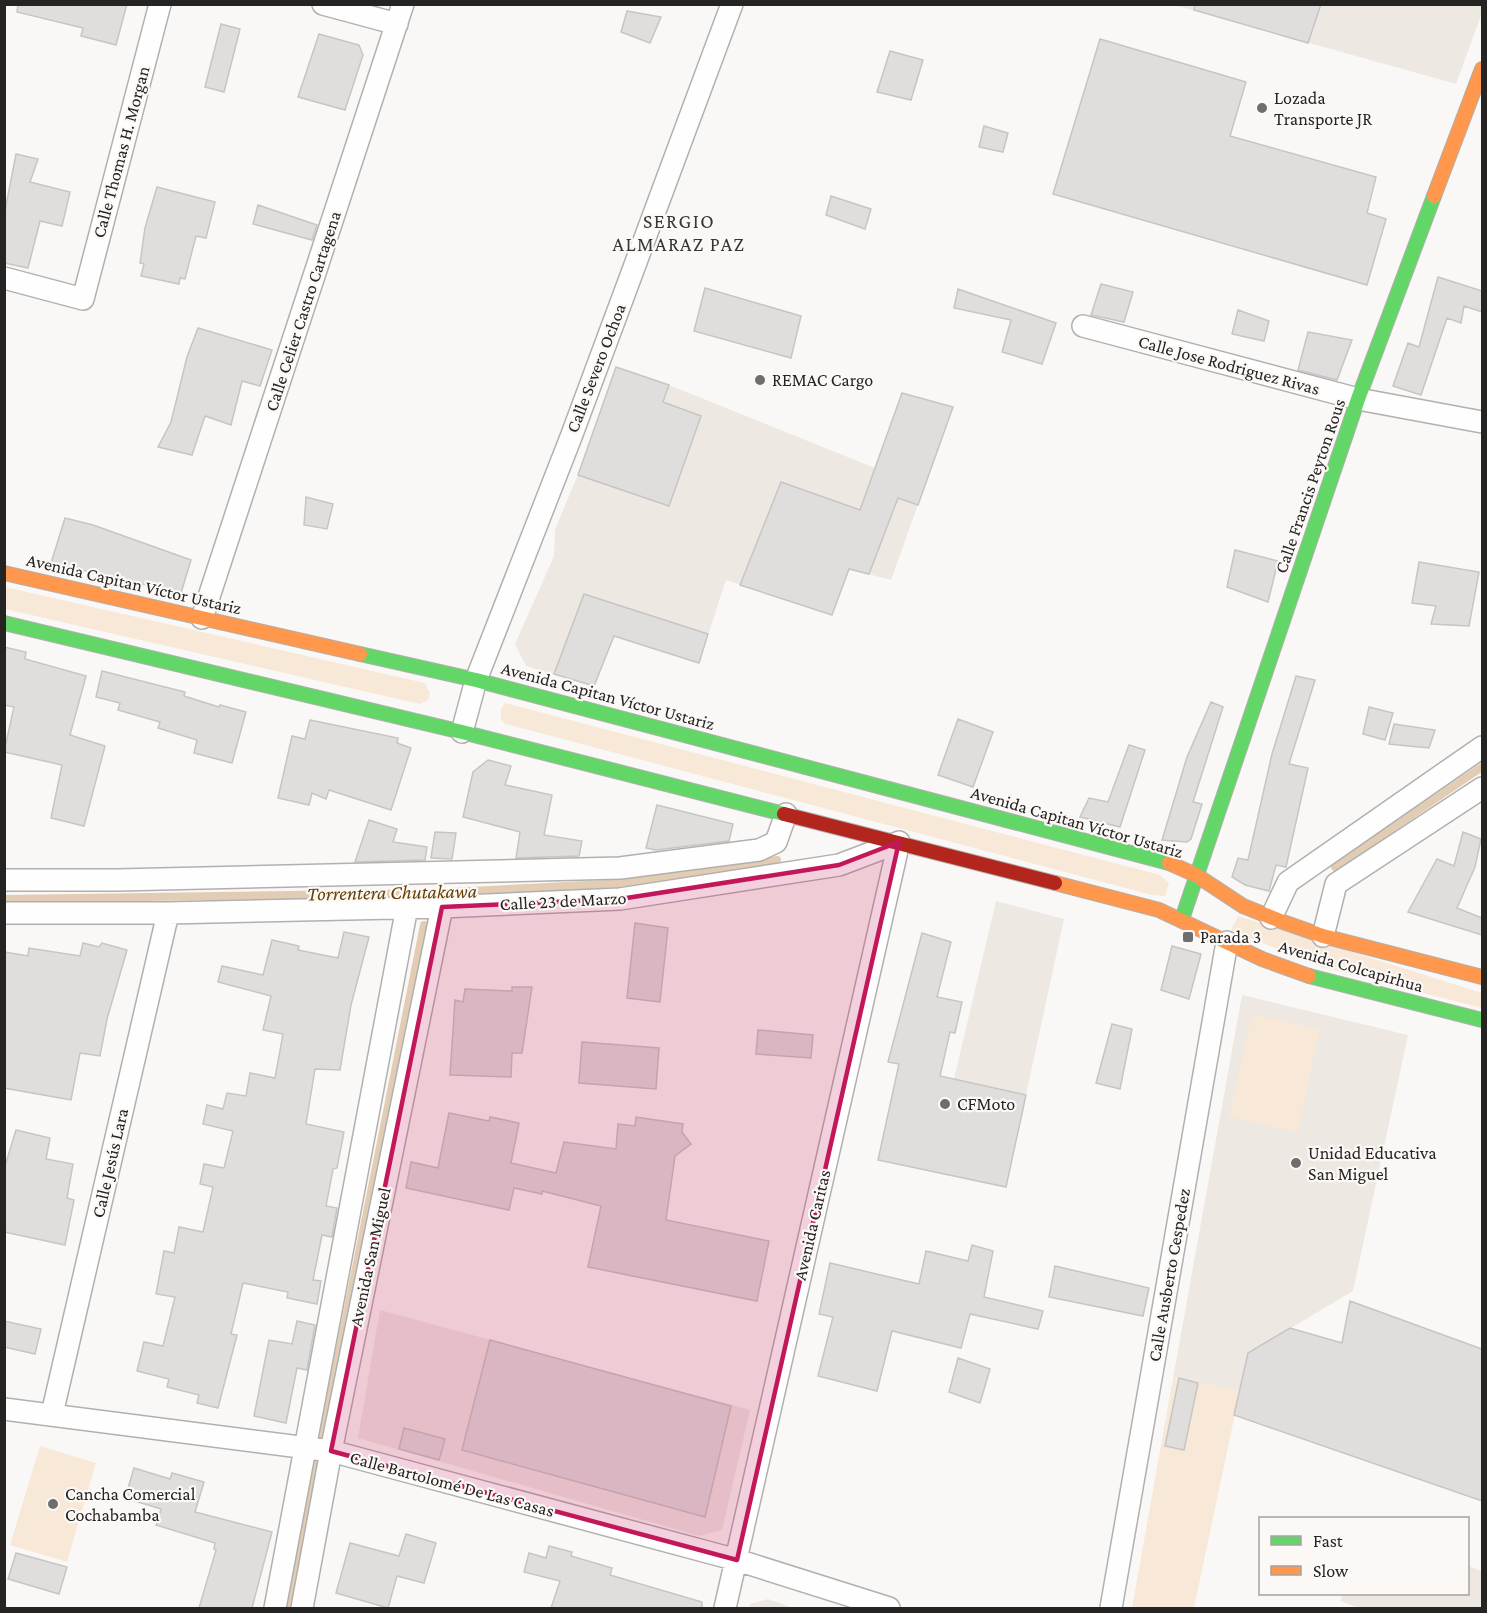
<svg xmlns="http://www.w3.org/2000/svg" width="1487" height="1613" font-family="'Crimson Pro',serif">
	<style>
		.built { fill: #eee8e3 }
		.green { fill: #f7e8d8 }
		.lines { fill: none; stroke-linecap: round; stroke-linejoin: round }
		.stream { stroke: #e2ccb4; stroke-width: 8 }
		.building { fill: #e0dedd; stroke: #c7c5c4; stroke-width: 1.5 }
		.street-casing { stroke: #b1b0ae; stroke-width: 24 }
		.fast-casing { stroke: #b1b0ae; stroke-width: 16 }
		.slow-casing { stroke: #b1b0ae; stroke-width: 16 }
		.jam-casing { stroke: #b1b0ae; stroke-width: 16 }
		.street { stroke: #fefefe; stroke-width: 21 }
		.fast { stroke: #63d668; stroke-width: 14 }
		.slow { stroke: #ff974d; stroke-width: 14 }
		.jam { stroke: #b3261e; stroke-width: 14 }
		.marked { fill: #c2185b; fill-opacity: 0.2; stroke: #c2185b; stroke-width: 4.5; stroke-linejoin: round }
		.poi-dot { fill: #706e6d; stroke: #fbf8f5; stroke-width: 2 }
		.labels { text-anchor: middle; stroke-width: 4.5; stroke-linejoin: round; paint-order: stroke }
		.poi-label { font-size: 18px; fill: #252423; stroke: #fbf8f5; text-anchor: start }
		.street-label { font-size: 18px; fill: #252423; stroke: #fbf8f5 }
		.neighbourhood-label { font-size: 20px; letter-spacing: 1.5px; fill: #383634; stroke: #fbf8f5 }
		.water-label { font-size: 20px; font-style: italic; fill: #673e02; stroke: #fbf8f5 }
	</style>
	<rect width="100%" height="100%" fill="#faf8f6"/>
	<path class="built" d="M 1482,4 L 1482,13 L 1456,84 L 1174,5 Z
		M 616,367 L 669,385 L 875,468 L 902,393 L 953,407 L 891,580 L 849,569 L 832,615 L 726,580 L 699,663 L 614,636 L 594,686 L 526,666 L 515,644 L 554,556 L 555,529 L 578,475 Z
		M 996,901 L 1064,919 L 1026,1095 L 954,1079 Z
		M 1242,995 L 1408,1035 L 1353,1291 L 1291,1328 L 1341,1342 L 1350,1301 L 1482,1349 L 1482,1501 L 1234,1415 L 1239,1390 L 1173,1378 Z
		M 380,1310 L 750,1410 L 722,1530 L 699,1536 L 358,1438 Z
		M 1468,1566 L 1482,1571 L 1482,1608 L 1360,1608 L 1340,1601 L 1343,1594 L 1468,1594 Z
		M 768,1599 L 793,1608 L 749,1608 L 750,1604 Z"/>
	<path class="green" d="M 5,587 L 425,683 L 430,693 L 428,700 L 420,704 L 5,609 Z
		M 505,703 L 1160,875 L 1169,883 L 1165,896 L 1152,895 L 506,724 L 501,720 L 501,709 Z
		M 1238,916 L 1482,993 L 1482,1008 L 1322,967 L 1231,930 Z
		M 1252,1014 L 1320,1029 L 1298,1132 L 1229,1117 Z
		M 1173,1378 L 1240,1390 L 1194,1608 L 1132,1608 Z
		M 40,1446 L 96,1463 L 67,1562 L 10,1545 Z"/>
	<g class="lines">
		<path class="stream" d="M 1335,867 L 1482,767
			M 4,899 L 430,893 L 625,883 L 777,860
			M 322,1439 L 424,925
			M 289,1608 L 317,1464"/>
	</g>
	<path class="building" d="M 18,4 L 127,4 L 116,45 L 81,36 L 83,28 L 17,12 Z
		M 1195,4 L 1321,4 L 1308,43 L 1194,10 Z
		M 627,11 L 661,17 L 650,43 L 621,32 Z
		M 221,24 L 240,29 L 224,92 L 205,87 Z
		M 319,34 L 359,45 L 363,55 L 345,110 L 298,97 Z
		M 1100,39 L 1246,82 L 1230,136 L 1376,177 L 1367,213 L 1386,219 L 1367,285 L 1053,194 Z
		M 890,51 L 923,60 L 911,100 L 877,92 Z
		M 984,126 L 1008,133 L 1003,152 L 979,147 Z
		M 16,154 L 38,159 L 30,182 L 70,192 L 62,226 L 40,221 L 28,268 L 4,263 L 4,216 Z
		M 157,187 L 215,202 L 206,238 L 196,236 L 185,279 L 180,278 L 179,284 L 141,276 L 144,264 L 140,263 L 145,228 Z
		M 831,196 L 871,209 L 865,229 L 826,215 Z
		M 258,205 L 317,225 L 312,240 L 253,224 Z
		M 1438,277 L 1482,291 L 1482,312 L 1464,306 L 1461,323 L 1447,318 L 1421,395 L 1393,386 L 1408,343 L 1419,347 Z
		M 1101,284 L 1133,292 L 1124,322 L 1091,315 Z
		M 705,288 L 801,316 L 791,358 L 694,331 Z
		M 958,289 L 1056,323 L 1042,364 L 1002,352 L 1011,320 L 954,308 Z
		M 1238,310 L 1269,321 L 1264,341 L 1232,334 Z
		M 198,328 L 272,350 L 260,386 L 242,381 L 231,425 L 205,416 L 192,455 L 158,447 L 171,422 L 187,357 Z
		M 1308,332 L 1352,340 L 1337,380 L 1298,370 Z
		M 616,367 L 669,385 L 663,402 L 701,416 L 669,506 L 578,475 Z
		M 902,393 L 953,407 L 918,505 L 898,498 L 869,574 L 849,569 L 832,615 L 740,585 L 781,482 L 860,510 Z
		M 306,497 L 333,504 L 327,529 L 304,525 Z
		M 65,518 L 93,525 L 191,560 L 181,593 L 51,563 Z
		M 1235,550 L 1278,561 L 1268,602 L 1227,587 Z
		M 1419,562 L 1479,572 L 1469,626 L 1431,624 L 1436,606 L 1412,603 Z
		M 584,594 L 708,634 L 699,663 L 614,636 L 594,686 L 554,674 Z
		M 4,647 L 26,652 L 25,659 L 86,676 L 70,735 L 105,746 L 84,826 L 51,818 L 62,765 L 4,752 L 14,707 L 4,705 Z
		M 102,671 L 185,692 L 184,696 L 219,707 L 220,705 L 246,712 L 232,763 L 194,753 L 197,740 L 158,728 L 160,722 L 118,710 L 120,703 L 96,697 Z
		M 1296,676 L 1315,680 L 1289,764 L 1308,768 L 1286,867 L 1276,865 L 1269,891 L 1245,885 L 1232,877 L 1238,858 L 1248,860 L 1272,754 Z
		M 1211,702 L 1223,707 L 1193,802 L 1202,804 L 1191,839 L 1187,842 L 1162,840 L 1187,757 Z
		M 1369,707 L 1393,713 L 1385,740 L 1363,734 Z
		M 958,719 L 993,732 L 973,787 L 938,775 Z
		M 310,720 L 398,738 L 397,743 L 411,748 L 391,810 L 329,790 L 326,799 L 312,793 L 309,805 L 278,798 L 292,736 L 305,739 Z
		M 1394,724 L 1435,730 L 1429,748 L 1389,744 Z
		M 1129,745 L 1145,750 L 1120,827 L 1080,817 L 1089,798 L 1108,802 Z
		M 488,760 L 511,766 L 505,785 L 552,795 L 544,835 L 582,841 L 579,856 L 516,858 L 520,832 L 463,817 L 473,772 Z
		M 657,805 L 733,824 L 729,841 L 656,850 L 646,848 Z
		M 369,820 L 397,829 L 393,842 L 427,847 L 425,860 L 355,862 Z
		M 435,832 L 456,833 L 452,859 L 431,858 Z
		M 1463,832 L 1481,839 L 1475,867 L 1457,908 L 1482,918 L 1482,935 L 1408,912 L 1437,859 L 1454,866 Z
		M 635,923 L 668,928 L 660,1002 L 627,998 Z
		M 344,932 L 369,937 L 351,1005 L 340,1070 L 315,1069 L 306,1124 L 344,1132 L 337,1168 L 333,1169 L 326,1206 L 337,1208 L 332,1237 L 322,1235 L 313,1280 L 321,1281 L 317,1304 L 287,1298 L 288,1292 L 243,1283 L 231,1334 L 237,1335 L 218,1408 L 197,1403 L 199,1395 L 167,1387 L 169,1379 L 137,1371 L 144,1342 L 163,1346 L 175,1297 L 156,1294 L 164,1251 L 174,1253 L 179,1227 L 203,1232 L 213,1187 L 200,1184 L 204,1164 L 224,1168 L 233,1131 L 203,1124 L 207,1105 L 223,1109 L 227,1093 L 246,1096 L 250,1073 L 275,1078 L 283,1034 L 263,1030 L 271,996 L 218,982 L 222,966 L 263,975 L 272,940 L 299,946 L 298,950 L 338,958 Z
		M 922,933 L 951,942 L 937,997 L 962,1002 L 955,1033 L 950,1032 L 940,1076 L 1026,1095 L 1006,1187 L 878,1160 L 899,1064 L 888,1062 Z
		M 83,943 L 99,947 L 102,943 L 127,950 L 107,1019 L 100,1056 L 80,1053 L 71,1100 L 4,1088 L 4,952 L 28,956 L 29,948 L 80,956 Z
		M 1172,946 L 1201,954 L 1189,999 L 1161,990 Z
		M 512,987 L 532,987 L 522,1053 L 512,1053 L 511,1077 L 450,1075 L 455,1000 L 463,1002 L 465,989 L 512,991 Z
		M 1112,1024 L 1132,1029 L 1120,1089 L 1096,1083 Z
		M 758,1030 L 813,1035 L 811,1058 L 756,1054 Z
		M 582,1042 L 659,1048 L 656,1089 L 579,1083 Z
		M 449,1113 L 489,1121 L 490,1117 L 519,1123 L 511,1163 L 556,1173 L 564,1142 L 616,1149 L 618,1124 L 635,1126 L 636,1117 L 683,1124 L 682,1132 L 691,1144 L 675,1156 L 666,1220 L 769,1241 L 757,1301 L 588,1267 L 601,1206 L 542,1191 L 542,1194 L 514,1188 L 509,1210 L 406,1188 L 411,1162 L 438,1168 Z
		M 16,1130 L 50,1138 L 46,1159 L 73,1164 L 67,1198 L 74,1200 L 65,1245 L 4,1232 L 4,1169 Z
		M 972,1245 L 993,1251 L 984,1297 L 1043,1311 L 1038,1329 L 970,1314 L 961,1348 L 892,1331 L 877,1391 L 818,1376 L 833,1317 L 819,1314 L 830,1263 L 919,1284 L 926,1251 L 968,1261 Z
		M 1055,1266 L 1149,1288 L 1143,1316 L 1049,1297 Z
		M 1350,1301 L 1482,1349 L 1482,1501 L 1234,1415 L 1248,1353 L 1290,1328 L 1342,1343 Z
		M 4,1321 L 41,1329 L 35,1354 L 4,1347 Z
		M 297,1321 L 315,1325 L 307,1370 L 297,1368 L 286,1423 L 254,1416 L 269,1340 L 292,1344 Z
		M 490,1340 L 731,1406 L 705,1517 L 462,1450 Z
		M 958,1358 L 990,1369 L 980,1403 L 949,1392 Z
		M 1179,1378 L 1198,1383 L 1184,1450 L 1165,1446 Z
		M 404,1428 L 445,1439 L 439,1460 L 399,1449 Z
		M 134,1468 L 170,1479 L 172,1473 L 204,1482 L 195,1512 L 272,1532 L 252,1608 L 199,1608 L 216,1550 L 214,1549 L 215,1543 L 156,1525 L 161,1509 L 125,1498 Z
		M 406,1534 L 436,1543 L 424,1583 L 397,1576 L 388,1608 L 336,1593 L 350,1543 L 399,1556 Z
		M 549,1546 L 572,1552 L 571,1556 L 612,1568 L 610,1575 L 702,1602 L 702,1608 L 551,1608 L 560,1581 L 524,1572 L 529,1553 L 546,1558 Z
		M 16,1553 L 67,1567 L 59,1594 L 8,1579 Z"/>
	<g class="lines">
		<defs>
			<path id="street" d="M 323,4 L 397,24
				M 4,278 L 83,299 L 160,4
				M 1083,326 L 1358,399 L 1482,422
				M 202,618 L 403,4
				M 462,732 L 476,680 L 571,437 L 732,4
				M 4,880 L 118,880 L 620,868 L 759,850 L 776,842 L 786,814
				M 4,913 L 168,913 L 442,907 L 620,899 L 839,865 L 897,843
				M 1271,918 L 1288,882 L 1482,747
				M 1323,936 L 1336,884 L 1482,788
				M 4,1409 L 331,1451 L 737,1560 L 889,1608
				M 52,1414 L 168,913
				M 275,1608 L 407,907
				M 302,1608 L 331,1451 L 442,907
				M 725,1608 L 899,842
				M 1111,1608 L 1227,942"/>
			<path id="fast" d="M 4,623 L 462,732 L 784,814
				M 360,654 L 476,680 L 1169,863
				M 1182,919 L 1358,399 L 1434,196
				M 1309,976 L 1482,1020"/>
			<path id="slow" d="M 1434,196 L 1482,69
				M 4,573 L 360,654
				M 1169,863 L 1196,875 L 1243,906 L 1283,922 L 1323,936 L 1482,977
				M 1055,883 L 1159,910 L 1262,959 L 1309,976"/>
			<path id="jam" d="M 784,814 L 1055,883"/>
		</defs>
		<use href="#street" class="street-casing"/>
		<use href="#fast" class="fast-casing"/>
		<use href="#slow" class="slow-casing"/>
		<use href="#jam" class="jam-casing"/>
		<use href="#street" class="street"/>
		<use href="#fast" class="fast"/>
		<use href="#slow" class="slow"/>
		<use href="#jam" class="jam"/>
	</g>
	<path class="marked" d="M 899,842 L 737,1560 L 331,1451 L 442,907 L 620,899 L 839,865 Z"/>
	<g class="poi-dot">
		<circle cx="1262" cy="108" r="6"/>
		<circle cx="760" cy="380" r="6"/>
		<rect x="1182" y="931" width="12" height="12" rx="3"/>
		<circle cx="945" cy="1104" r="6"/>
		<circle cx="1296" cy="1163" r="6"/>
		<circle cx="53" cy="1504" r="6"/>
	</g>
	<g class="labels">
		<g class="poi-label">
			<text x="1274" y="104">Lozada<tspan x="1274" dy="21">Transporte JR</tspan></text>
			<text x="772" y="386">REMAC Cargo</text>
			<text x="1200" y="943">Parada 3</text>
			<text x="957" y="1110">CFMoto</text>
			<text x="1308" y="1159">Unidad Educativa<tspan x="1308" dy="21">San Miguel</tspan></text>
			<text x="65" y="1500">Cancha Comercial<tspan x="65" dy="21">Cochabamba</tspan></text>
		</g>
		<g class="street-label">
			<text transform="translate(121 152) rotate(-75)" y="6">Calle Thomas H. Morgan</text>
			<text transform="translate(303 311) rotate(-72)" y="6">Calle Celier Castro Cartagena</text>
			<text transform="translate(1229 365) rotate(15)" y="6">Calle Jose Rodriguez Rivas</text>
			<text transform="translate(596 368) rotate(-69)" y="6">Calle Severo Ochoa</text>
			<text transform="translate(1310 486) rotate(-71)" y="6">Calle Francis Peyton Rous</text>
			<text transform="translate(134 584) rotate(13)" y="6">Avenida Capitan Víctor Ustariz</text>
			<text transform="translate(608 696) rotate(15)" y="6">Avenida Capitan Víctor Ustariz</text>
			<text transform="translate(1077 822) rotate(16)" y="6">Avenida Capitan Víctor Ustariz</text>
			<text transform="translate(563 901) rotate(-3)" y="6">Calle 23 de Marzo</text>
			<text transform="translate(1351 966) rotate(16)" y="6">Avenida Colcapirhua</text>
			<text transform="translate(110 1163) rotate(-77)" y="6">Calle Jesús Lara</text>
			<text transform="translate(812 1225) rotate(-77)" y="6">Avenida Caritas</text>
			<text transform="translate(370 1257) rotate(-78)" y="6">Avenida San Miguel</text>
			<text transform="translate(1169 1275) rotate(-80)" y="6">Calle Ausberto Cespedez</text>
			<text transform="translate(452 1484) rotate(15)" y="6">Calle Bartolomé De Las Casas</text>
		</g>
		<g class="neighbourhood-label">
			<text x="679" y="228">SERGIO<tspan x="679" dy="23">ALMARAZ PAZ</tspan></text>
		</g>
		<g class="water-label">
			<text transform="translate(392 892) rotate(-1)" y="7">Torrentera Chutakawa</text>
		</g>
	</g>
	<rect width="1487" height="1613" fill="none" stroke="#252423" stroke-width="12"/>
	<rect x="1259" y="1517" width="210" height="78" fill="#fbf8f5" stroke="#a5a3a1" stroke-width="1.5"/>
	<rect x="1271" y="1536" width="30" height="9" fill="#63d668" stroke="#a5a3a1" stroke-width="1.5"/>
	<text x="1313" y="1547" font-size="18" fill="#252423">Fast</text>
	<rect x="1271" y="1566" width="30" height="9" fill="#ff974d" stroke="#a5a3a1" stroke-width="1.5"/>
	<text x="1313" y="1577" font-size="18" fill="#252423">Slow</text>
</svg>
